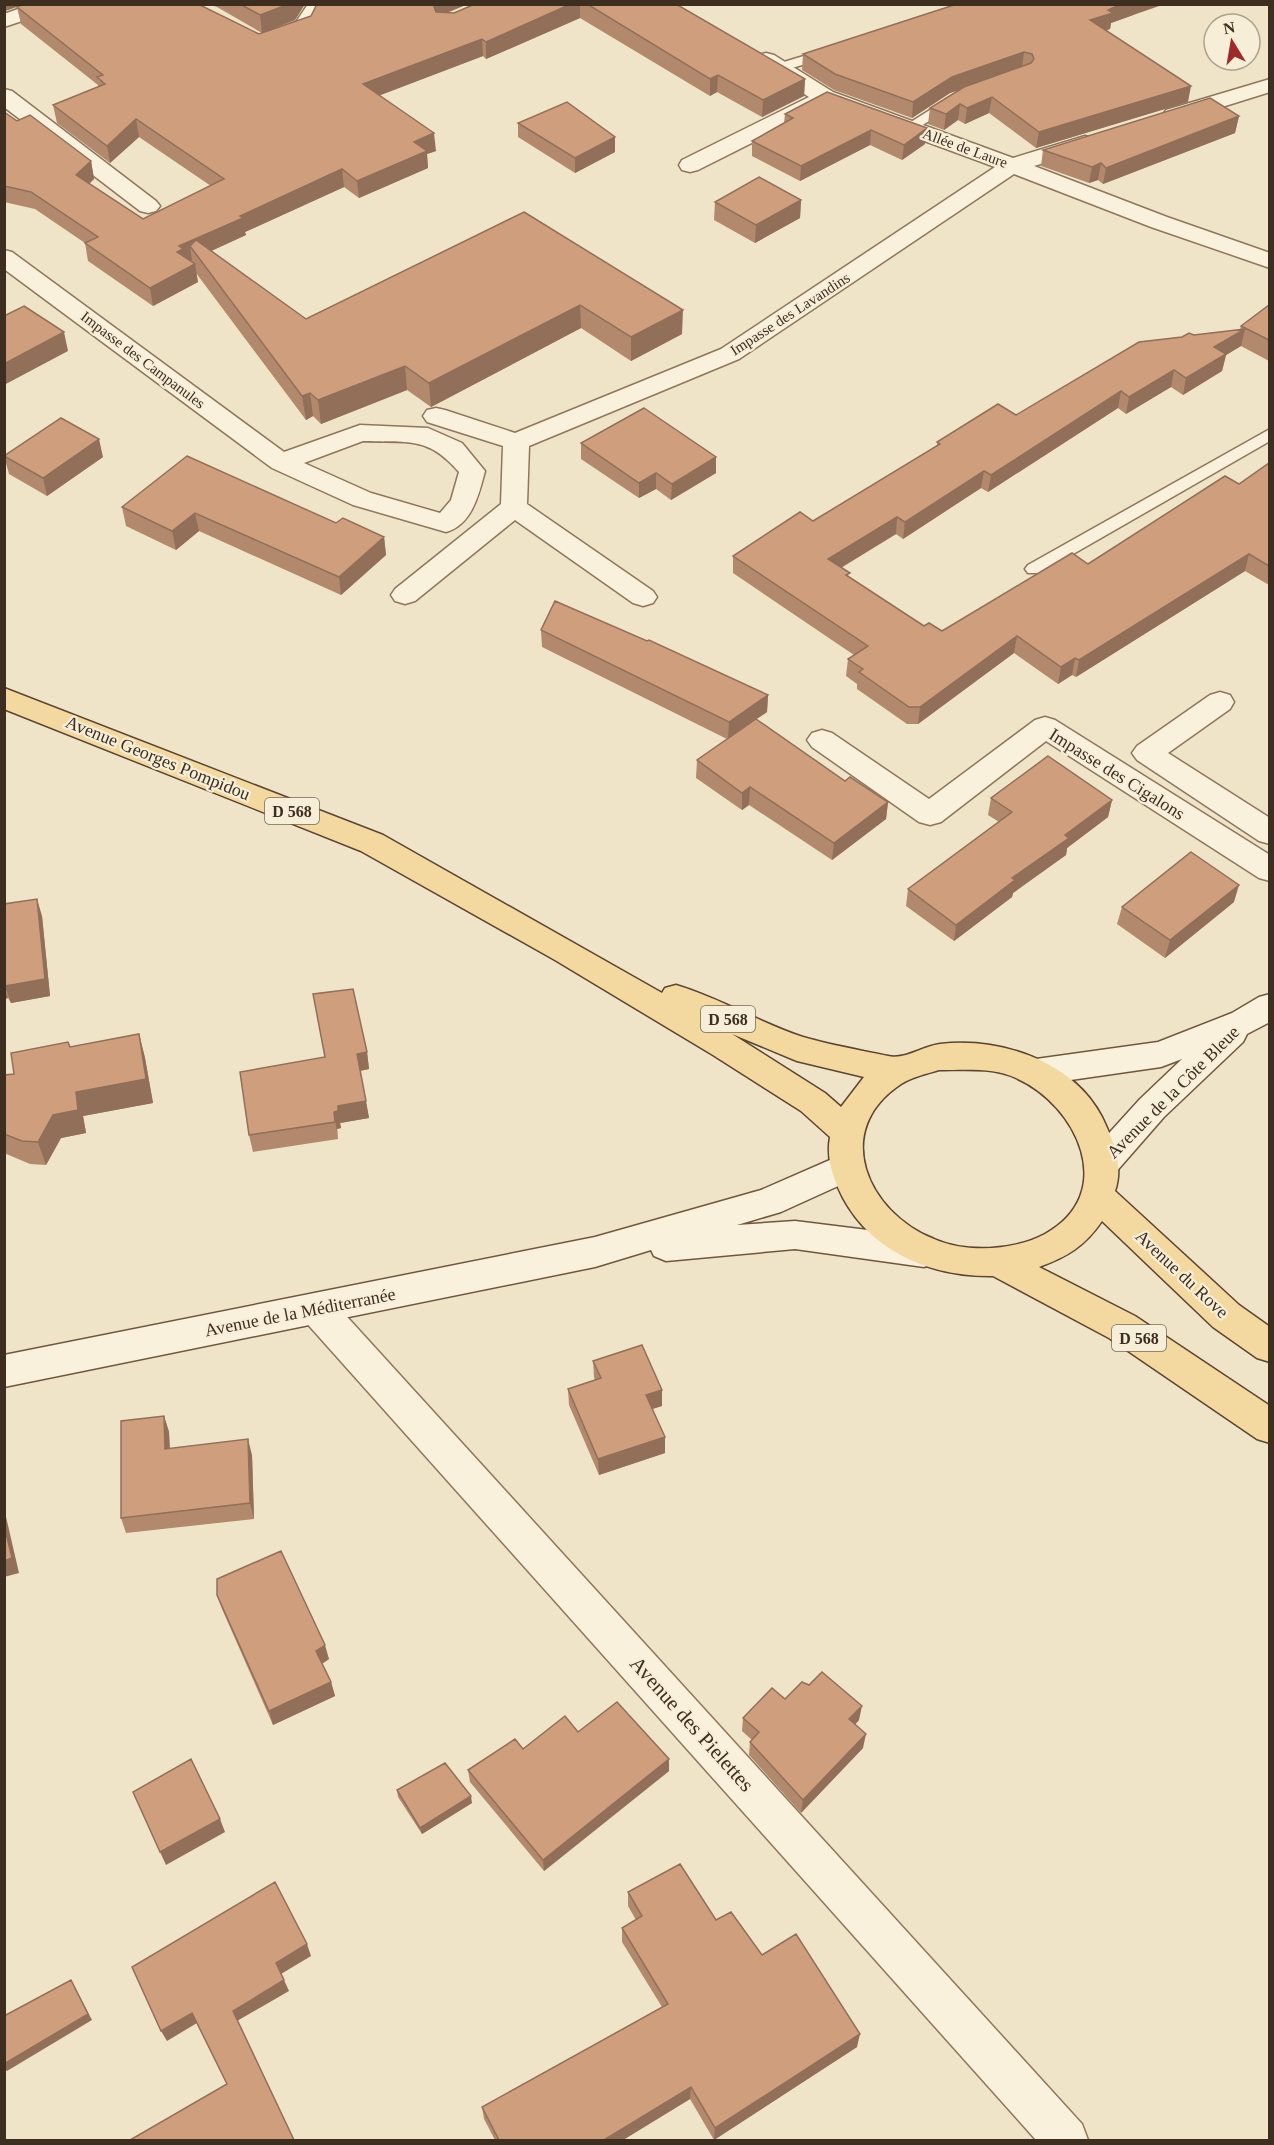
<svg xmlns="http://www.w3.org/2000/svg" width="1274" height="2145" font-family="Georgia,serif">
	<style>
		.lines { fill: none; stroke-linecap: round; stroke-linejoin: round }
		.lane-casing { stroke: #8d765c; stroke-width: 3 }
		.street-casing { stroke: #8d765c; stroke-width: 3 }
		.secondary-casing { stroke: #6f573f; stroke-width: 3 }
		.primary-casing { stroke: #5b4430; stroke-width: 3 }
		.lane { fill: #faf1dc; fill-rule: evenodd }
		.street { fill: #faf1dc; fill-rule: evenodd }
		.secondary { fill: #faf1dc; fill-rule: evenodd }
		.primary { fill: #f3d9a0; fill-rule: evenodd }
		.wall { fill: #b2896c }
		.shaded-wall { fill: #916f58 }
		.building { fill: #cf9f7d; stroke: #916f58; stroke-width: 1.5 }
		.labels { text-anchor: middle; stroke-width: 4.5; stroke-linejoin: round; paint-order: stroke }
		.far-street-label { font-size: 15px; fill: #3d2e20; stroke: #f7eed8 }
		.shield { fill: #f7eed8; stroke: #756857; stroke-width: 1.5 }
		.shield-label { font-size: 16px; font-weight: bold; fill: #3d2e20 }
		.street-label { font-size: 18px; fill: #3d2e20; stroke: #f7eed8 }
		.near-street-label { font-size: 21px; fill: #3d2e20; stroke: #f7eed8 }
	</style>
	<rect width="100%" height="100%" fill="#f0e4c8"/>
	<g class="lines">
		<defs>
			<path id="lane" d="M 830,48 L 837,52 L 835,55 L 779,72 L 772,68 L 774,65 Z
				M 952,96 L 957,97 L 959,100 L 957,103 L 915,130 L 905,130 L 903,127 Z
				M 1270,429 L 1270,441 L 1040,573 L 1028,573 L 1025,569 L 1028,565 Z"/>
			<path id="street" d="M 32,4 L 64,4 L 61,8 L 4,27 L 4,14 Z
				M 308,4 L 336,4 C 332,11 325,10 321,15 C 316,20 316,27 310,31 C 299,39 277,47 264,44 L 261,39 L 264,34 L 296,22 Z
				M 766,53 L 774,55 L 833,92 L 1013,158 L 1085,136 L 1093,138 L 1096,143 L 1093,148 L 1034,166 L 1167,217 L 1270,253 L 1270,268 L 1151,227 L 1014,174 L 739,359 L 529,446 L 527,504 L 653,591 L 657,597 L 653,603 L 643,606 L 633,603 L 515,520 L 415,601 L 405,604 L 395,601 L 391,595 L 395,589 L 501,504 L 503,446 L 427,422 L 423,416 L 427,410 L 436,408 L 445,410 L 515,433 L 721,349 L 995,167 L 827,105 L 698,170 L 690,172 L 682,170 L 679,165 L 682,160 L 809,97 L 758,65 L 755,60 L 758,55 Z
				M 1270,79 L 1270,92 L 1174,122 L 1166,120 L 1163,115 L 1166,110 Z
				M 4,89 L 12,91 L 156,201 L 160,206 L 156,211 L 148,213 L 140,211 L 4,107 Z
				M 4,250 L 12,252 L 284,452 L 360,425 L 428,428 L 462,443 L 485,471 C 479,494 472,525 446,532 L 353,505 L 272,468 L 4,269 ZM 363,441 C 407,443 427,435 459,472 L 451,500 L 440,513 L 371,493 L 304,463 Z
				M 1220,692 L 1230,695 L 1234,702 L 1230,709 L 1168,753 L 1270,818 L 1270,844 L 1259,841 L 1137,760 L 1132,753 L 1137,746 L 1210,695 Z
				M 1045,717 L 1055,720 L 1270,855 L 1270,881 L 1259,878 L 1046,741 L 941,822 L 930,825 L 919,822 L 812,747 L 807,740 L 812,733 L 822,730 L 832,733 L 929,799 L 1035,720 Z
				M 316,1293 L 329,1297 L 1082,2124 L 1088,2140 L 1036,2140 L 303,1319 L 298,1308 L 303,1297 Z"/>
			<path id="secondary" d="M 1270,994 L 1270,1022 L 1247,1034 L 1243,1042 L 1164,1117 L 1115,1173 L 1103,1177 L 1091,1173 L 1086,1163 L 1091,1153 L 1140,1099 L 1182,1059 L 1161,1067 L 1036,1085 L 1024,1081 L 1020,1072 L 1024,1063 L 1036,1059 L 1158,1042 L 1232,1013 L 1259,997 Z
				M 846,1153 L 858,1157 L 863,1167 L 858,1177 L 781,1212 L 737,1225 L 795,1221 L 924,1237 L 936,1242 L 941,1252 L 936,1262 L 924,1267 L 795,1249 L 666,1261 L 654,1256 L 651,1250 L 595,1267 L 4,1387 L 4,1355 L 595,1237 L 761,1190 Z"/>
			<path id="primary" d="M 4,688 L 383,835 L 662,993 L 665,988 L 676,985 C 720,998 760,1023 803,1037 C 830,1045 860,1050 888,1056 C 905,1060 923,1046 940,1044 C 1000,1037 1073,1061 1102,1117 C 1113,1140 1124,1165 1115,1191 L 1239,1305 L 1270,1327 L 1270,1362 L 1257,1358 L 1213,1327 L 1102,1221 C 1085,1246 1067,1257 1039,1267 L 1135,1316 L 1270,1406 L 1270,1443 L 1257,1439 L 1109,1338 L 993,1276 C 932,1277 873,1253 843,1198 C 833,1178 826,1159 830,1137 L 801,1111 L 713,1055 L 555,960 L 361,851 L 4,709 ZM 732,1034 L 797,1061 L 864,1077 L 841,1107 L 825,1093 ZM 939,1070 C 964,1070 993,1067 1016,1078 C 1077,1105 1119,1193 1045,1234 C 1013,1251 966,1253 934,1239 C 868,1213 830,1131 901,1084 C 912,1077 926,1074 939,1070 Z"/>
		</defs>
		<use href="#lane" class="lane-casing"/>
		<use href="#street" class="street-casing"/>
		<use href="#secondary" class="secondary-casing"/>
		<use href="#primary" class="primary-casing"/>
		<use href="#lane" class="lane"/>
		<use href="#street" class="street"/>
		<use href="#secondary" class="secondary"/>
		<use href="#primary" class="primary"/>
	</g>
	<path class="wall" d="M 4,4 L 259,34 L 311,16 L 317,4 L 468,4 L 447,13 L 454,13 L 475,4 L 676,4 L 805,79 L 804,96 L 762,117 L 717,92 L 710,96 L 580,18 L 486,59 L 483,56 L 380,95 L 436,151 L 427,154 L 428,168 L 359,198 L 344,187 L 245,232 L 246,235 L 211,251 L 306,319 L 524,212 L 682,334 L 631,361 L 581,328 L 431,407 L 407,390 L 321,424 L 313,416 L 306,420 L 196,273 L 198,282 L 153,306 L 88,261 L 85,243 L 35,209 L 4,202 L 4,112 L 17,121 L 91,161 L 94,179 L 89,184 L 143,219 L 211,186 L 139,137 L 110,163 L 57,123 L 53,105 L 98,87 L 98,85 L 21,24 L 17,7 L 5,11 Z
		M 207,4 L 305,4 L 295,20 L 262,33 L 217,7 Z
		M 1136,14 L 1111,23 L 1110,29 L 1106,30 L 1188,102 L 1036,148 L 989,113 L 965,124 L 958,120 L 944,130 L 928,124 L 930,108 L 959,90 L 950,93 L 912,118 L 834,90 L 802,70 L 803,54 Z
		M 827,92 L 925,144 L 902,160 L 870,145 L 800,181 L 752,156 L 752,141 L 784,123 L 785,114 Z
		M 1239,116 L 1235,133 L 1103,184 L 1098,180 L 1089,183 L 1041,166 L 1043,150 Z
		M 518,123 L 615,137 L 615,152 L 575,173 L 518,137 Z
		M 801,200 L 800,218 L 755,243 L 714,220 L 715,202 Z
		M 1269,305 L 1269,361 L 1241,346 L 1226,355 L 1222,371 L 1183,395 L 1171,387 L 1126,414 L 1118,408 L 988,492 L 981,488 L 903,539 L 896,534 L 841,568 L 849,577 L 924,626 L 942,631 L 1088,564 L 1239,484 L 1269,463 L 1269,585 L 1245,571 L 1076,677 L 1072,675 L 1058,684 L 1014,653 L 918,724 L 907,724 L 857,689 L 857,684 L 846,676 L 848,659 L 854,655 L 733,573 L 733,556 L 813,521 L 937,446 L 937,442 L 1016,415 L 1194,335 L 1240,330 L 1241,326 Z
		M 581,443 L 716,473 L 671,500 L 656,489 L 639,498 L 581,459 Z
		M 4,456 L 103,457 L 47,496 L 9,474 Z
		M 122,507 L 336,523 L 384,537 L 386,555 L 341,595 L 199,531 L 176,550 L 126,526 Z
		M 541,630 L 768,695 L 767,712 L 756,719 L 845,781 L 888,802 L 886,819 L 832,860 L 749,805 L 742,810 L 696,778 L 697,760 L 727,739 L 542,647 Z
		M 991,798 L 1112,800 L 1108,817 L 1067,848 L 1066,855 L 1013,893 L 1012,897 L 954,941 L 906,906 L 908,889 L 999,822 L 988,815 Z
		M 1234,902 L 1165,958 L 1117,924 L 1122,907 Z
		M 4,904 L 42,916 L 50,996 L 11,1003 L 8,998 L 4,999 Z
		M 139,1034 L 145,1058 L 153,1103 L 83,1116 L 86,1133 L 61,1138 L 46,1165 L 30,1164 L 4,1153 L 4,1075 L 14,1074 L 70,1047 Z
		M 367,1052 L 369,1069 L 360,1071 L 369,1118 L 340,1123 L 341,1128 L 337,1129 L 338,1139 L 253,1152 L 249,1135 Z
		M 593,1361 L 662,1406 L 652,1409 L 665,1437 L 665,1453 L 599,1475 L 569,1405 L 568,1389 L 595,1380 L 594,1377 Z
		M 164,1416 L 169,1432 L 170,1448 L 252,1455 L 254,1519 L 126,1533 L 121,1518 Z
		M 217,1595 L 329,1659 L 322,1664 L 331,1682 L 335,1696 L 273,1725 L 222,1609 Z
		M 785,1699 L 859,1720 L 855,1725 L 863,1748 L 801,1813 L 749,1755 L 750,1742 L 752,1740 L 742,1731 L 743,1718 Z
		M 578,1732 L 669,1771 L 544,1871 L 470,1782 L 468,1770 L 523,1749 Z
		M 397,1790 L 472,1803 L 422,1834 L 398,1797 Z
		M 628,1892 L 716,1920 L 762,1955 L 857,2047 L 714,2140 L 690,2099 L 623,2140 L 495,2140 L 484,2119 L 482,2107 L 662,2007 L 622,1942 L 622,1928 L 636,1920 L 628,1906 Z"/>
	<path class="shaded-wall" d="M 4,4 L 24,4 L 5,11 Z
		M 289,4 L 305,4 L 295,20 L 262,33 L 260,15 Z
		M 433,4 L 468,4 L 438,16 L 434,22 Z
		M 571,4 L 580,4 L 580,18 L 486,59 L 486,42 Z
		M 1121,4 L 1165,4 L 1136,14 L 1111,23 L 1110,29 L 1088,36 L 1090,20 L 1108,10 Z
		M 482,39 L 483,56 L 365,101 L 363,84 Z
		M 1024,52 L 1022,68 L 950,93 L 912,118 L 913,102 L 952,77 Z
		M 718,75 L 717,92 L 710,96 L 710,79 Z
		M 805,79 L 804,96 L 762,117 L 763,100 Z
		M 1191,86 L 1188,102 L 1036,148 L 1039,132 Z
		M 992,97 L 989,113 L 965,124 L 967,108 Z
		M 960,104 L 958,120 L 944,130 L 946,114 Z
		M 1239,116 L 1235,133 L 1103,184 L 1106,168 Z
		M 136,119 L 139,137 L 110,163 L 107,146 Z
		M 927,128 L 925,144 L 902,160 L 904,145 Z
		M 871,130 L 870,145 L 800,181 L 801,166 Z
		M 434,133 L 436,151 L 427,154 L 428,168 L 359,198 L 357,181 L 414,142 Z
		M 615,137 L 615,152 L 575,173 L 575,158 Z
		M 91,161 L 94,179 L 79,193 L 76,175 Z
		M 1101,163 L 1098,180 L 1089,183 L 1092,167 Z
		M 342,169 L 344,187 L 245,232 L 246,235 L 198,257 L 190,246 L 192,260 L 185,263 L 177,252 L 179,246 L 240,216 Z
		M 801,200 L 800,218 L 755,243 L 756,225 Z
		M 195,264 L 198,282 L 153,306 L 150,288 Z
		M 580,305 L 581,328 L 431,407 L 429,383 Z
		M 683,310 L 682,334 L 631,361 L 631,337 Z
		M 1245,329 L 1241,346 L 1226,355 L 1222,371 L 1183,395 L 1186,378 L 1214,347 Z
		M 64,332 L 68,351 L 4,385 L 4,364 Z
		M 405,366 L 407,390 L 321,424 L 318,400 Z
		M 1174,370 L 1171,387 L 1126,414 L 1129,397 Z
		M 1121,391 L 1118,408 L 988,492 L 991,475 Z
		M 310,393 L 313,416 L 306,420 L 302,396 Z
		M 99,439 L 103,457 L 47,496 L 43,478 Z
		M 716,457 L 716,473 L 671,500 L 672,484 Z
		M 984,471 L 981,488 L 903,539 L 905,522 Z
		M 656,473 L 656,489 L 639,498 L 639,483 Z
		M 195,513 L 199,531 L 176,550 L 172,531 Z
		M 897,517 L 896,534 L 827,576 L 828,559 Z
		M 384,537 L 386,555 L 341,595 L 339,577 Z
		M 1249,554 L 1245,571 L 1076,677 L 1079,660 Z
		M 1017,636 L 1014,653 L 918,724 L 920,707 Z
		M 1075,658 L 1072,675 L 1058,684 L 1061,667 Z
		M 768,695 L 767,712 L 728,739 L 729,722 Z
		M 750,787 L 749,805 L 742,810 L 742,793 Z
		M 1112,800 L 1108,817 L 1067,848 L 1066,855 L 1013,893 L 1012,897 L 954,941 L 956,925 L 1065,835 Z
		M 888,802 L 886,819 L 832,860 L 834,843 Z
		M 1239,885 L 1234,902 L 1165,958 L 1170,940 Z
		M 37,899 L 42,916 L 50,996 L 11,1003 L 5,986 Z
		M 4,988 L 8,998 L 4,999 Z
		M 139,1034 L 145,1058 L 153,1103 L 83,1116 L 86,1133 L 61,1138 L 46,1165 L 38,1142 L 53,1115 L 76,1092 Z
		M 367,1052 L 369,1069 L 359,1071 L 357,1054 Z
		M 366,1101 L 369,1118 L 340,1123 L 341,1128 L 337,1129 L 338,1139 L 334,1112 L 338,1106 Z
		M 662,1390 L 662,1406 L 646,1411 L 646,1395 Z
		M 164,1416 L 169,1432 L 170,1465 L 165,1449 Z
		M 665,1437 L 665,1453 L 599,1475 L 598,1459 Z
		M 248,1439 L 252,1455 L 254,1519 L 250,1503 Z
		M 4,1508 L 19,1573 L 4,1577 Z
		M 325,1645 L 329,1659 L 320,1665 L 316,1651 Z
		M 331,1682 L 335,1696 L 273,1725 L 269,1711 Z
		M 862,1706 L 859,1720 L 847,1733 L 849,1719 Z
		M 866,1734 L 863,1748 L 801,1813 L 803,1800 Z
		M 669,1759 L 669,1771 L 544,1871 L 543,1860 Z
		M 471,1796 L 472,1803 L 422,1834 L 420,1828 Z
		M 220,1819 L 225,1832 L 166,1865 L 160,1852 Z
		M 307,1944 L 311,1956 L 281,1974 L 276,1963 Z
		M 71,1980 L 92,2020 L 7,2071 L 4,2068 L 4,2064 Z
		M 284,1980 L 289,1991 L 237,2021 L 233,2011 Z
		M 192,2013 L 197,2023 L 167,2041 L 161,2031 Z
		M 860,2034 L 857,2047 L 714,2140 L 715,2128 Z
		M 691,2087 L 690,2099 L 623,2140 L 604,2140 Z"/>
	<path class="building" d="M 24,4 L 198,4 L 259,34 L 311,16 L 317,4 L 433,4 L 436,12 L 454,13 L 475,4 L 571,4 L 486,42 L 482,39 L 363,84 L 434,133 L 414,142 L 427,151 L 357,181 L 342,169 L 240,216 L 243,218 L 179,246 L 183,249 L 177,252 L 195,264 L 150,288 L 85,243 L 98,237 L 31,192 L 4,186 L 4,112 L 17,121 L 30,115 L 91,161 L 76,175 L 143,219 L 224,179 L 136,119 L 107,146 L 53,105 L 105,84 L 97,77 L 103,75 L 17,7 Z
		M 240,4 L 289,4 L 260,15 Z
		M 587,4 L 676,4 L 805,79 L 763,100 L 718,75 L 710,79 Z
		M 957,4 L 1121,4 L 1108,10 L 1113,13 L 1090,20 L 1191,86 L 1039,132 L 992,97 L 967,108 L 960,104 L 946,114 L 930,108 L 964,87 L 1031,63 L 1034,59 L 1032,54 L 1024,52 L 952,77 L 913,102 L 835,74 L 803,54 Z
		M 827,92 L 927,128 L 904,145 L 871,130 L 801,166 L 752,141 L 793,118 L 785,114 Z
		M 1210,98 L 1239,116 L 1106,168 L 1101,163 L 1092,167 L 1043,150 Z
		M 567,102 L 615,137 L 575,158 L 518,123 Z
		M 759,177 L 801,200 L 756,225 L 715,202 Z
		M 524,212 L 683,310 L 631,337 L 580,305 L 429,383 L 405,366 L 318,400 L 310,393 L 302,396 L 190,246 L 196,240 L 306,319 Z
		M 1269,305 L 1269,340 L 1241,326 Z
		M 24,306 L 64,332 L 4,364 L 4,316 Z
		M 1245,329 L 1214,347 L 1226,354 L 1186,378 L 1174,370 L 1129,397 L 1121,391 L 991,475 L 984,471 L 905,522 L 897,517 L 828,559 L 850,573 L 846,575 L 924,626 L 929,623 L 942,631 L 1072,553 L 1088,564 L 1225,476 L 1239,484 L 1269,463 L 1269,566 L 1249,554 L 1079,660 L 1075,658 L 1061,667 L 1017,636 L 920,707 L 909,707 L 859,672 L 863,669 L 848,659 L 868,646 L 733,556 L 800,512 L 813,521 L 940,444 L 937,442 L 998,404 L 1016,415 L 1139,342 L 1182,337 L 1189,333 L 1194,335 Z
		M 644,408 L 716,457 L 672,484 L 656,473 L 639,483 L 581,443 Z
		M 61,418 L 99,439 L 43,478 L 4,456 Z
		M 187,456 L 336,523 L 343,518 L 384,537 L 339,577 L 195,513 L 172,531 L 122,507 Z
		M 555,601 L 647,641 L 649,640 L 768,695 L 729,722 L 541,630 Z
		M 756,719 L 845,781 L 850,777 L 888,802 L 834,843 L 750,787 L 742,793 L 697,760 Z
		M 1048,756 L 1112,800 L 1065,835 L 1069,838 L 1012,878 L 1015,880 L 956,925 L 908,889 L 1012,812 L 991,798 Z
		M 1191,852 L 1239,885 L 1170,940 L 1122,907 Z
		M 37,899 L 45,979 L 5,986 L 4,904 Z
		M 353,989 L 367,1052 L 357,1054 L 366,1101 L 338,1106 L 338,1111 L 334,1112 L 335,1122 L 249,1135 L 240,1072 L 325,1057 L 313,994 Z
		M 139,1034 L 146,1079 L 76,1092 L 78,1110 L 53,1115 L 38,1142 L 22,1141 L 4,1134 L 4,1075 L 14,1074 L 11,1053 L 68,1042 L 70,1047 Z
		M 642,1345 L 662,1390 L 646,1395 L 665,1437 L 598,1459 L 568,1389 L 601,1378 L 593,1361 Z
		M 164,1416 L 165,1449 L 248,1439 L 250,1503 L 121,1518 L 121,1421 Z
		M 4,1525 L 12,1558 L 4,1561 Z
		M 281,1551 L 325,1645 L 316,1651 L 331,1682 L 269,1711 L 217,1595 L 217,1579 Z
		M 822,1672 L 862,1706 L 849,1719 L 866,1734 L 803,1800 L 750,1742 L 759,1732 L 743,1718 L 772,1688 L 785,1699 L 802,1682 L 809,1685 Z
		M 617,1702 L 669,1759 L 543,1860 L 468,1770 L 515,1739 L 523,1749 L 565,1716 L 578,1732 Z
		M 191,1759 L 220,1819 L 160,1852 L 133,1792 Z
		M 445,1763 L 471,1796 L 420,1828 L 397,1790 Z
		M 680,1864 L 716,1920 L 731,1912 L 762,1955 L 796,1934 L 860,2034 L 715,2128 L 691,2087 L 604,2140 L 499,2140 L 482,2107 L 668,2004 L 622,1928 L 642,1916 L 628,1892 Z
		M 275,1882 L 307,1944 L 276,1963 L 284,1980 L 233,2011 L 294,2140 L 130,2140 L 227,2084 L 192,2013 L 161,2031 L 132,1967 Z
		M 71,1980 L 88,2014 L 4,2064 L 4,2016 Z"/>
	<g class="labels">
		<g class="far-street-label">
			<text transform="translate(965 148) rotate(20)" y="5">Allée de Laure</text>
			<text transform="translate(790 314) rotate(-33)" y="5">Impasse des Lavandins</text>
			<text transform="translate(143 360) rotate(37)" y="5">Impasse des Campanules</text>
		</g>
		<g class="shield">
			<rect x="265" y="798" width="54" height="26" rx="4.5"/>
			<rect x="701" y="1006" width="54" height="26" rx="4.5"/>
			<rect x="1112" y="1325" width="54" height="26" rx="4.5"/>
		</g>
		<g class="shield-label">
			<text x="292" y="817">D 568</text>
			<text x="728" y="1025">D 568</text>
			<text x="1139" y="1344">D 568</text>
		</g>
		<g class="street-label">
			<text transform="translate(158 758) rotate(22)" y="6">Avenue Georges Pompidou</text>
			<text transform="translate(1117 774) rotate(32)" y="6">Impasse des Cigalons</text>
			<text transform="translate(1173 1092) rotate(-45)" y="6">Avenue de la Côte Bleue</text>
			<text transform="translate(1182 1274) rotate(43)" y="6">Avenue du Rove</text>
			<text transform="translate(300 1312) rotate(-11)" y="6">Avenue de la Méditerranée</text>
		</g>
		<g class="near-street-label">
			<text transform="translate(692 1724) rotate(48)" y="7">Avenue des Pielettes</text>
		</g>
	</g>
	<rect width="1274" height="2145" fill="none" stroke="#3d2e20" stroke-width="12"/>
	<g transform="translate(1232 42) rotate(349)"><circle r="28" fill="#f7eed8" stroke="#ada18e" stroke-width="1.5"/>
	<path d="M0-4.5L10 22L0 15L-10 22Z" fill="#9e2a2b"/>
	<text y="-9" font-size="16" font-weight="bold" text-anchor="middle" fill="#3d2e20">N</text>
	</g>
</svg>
